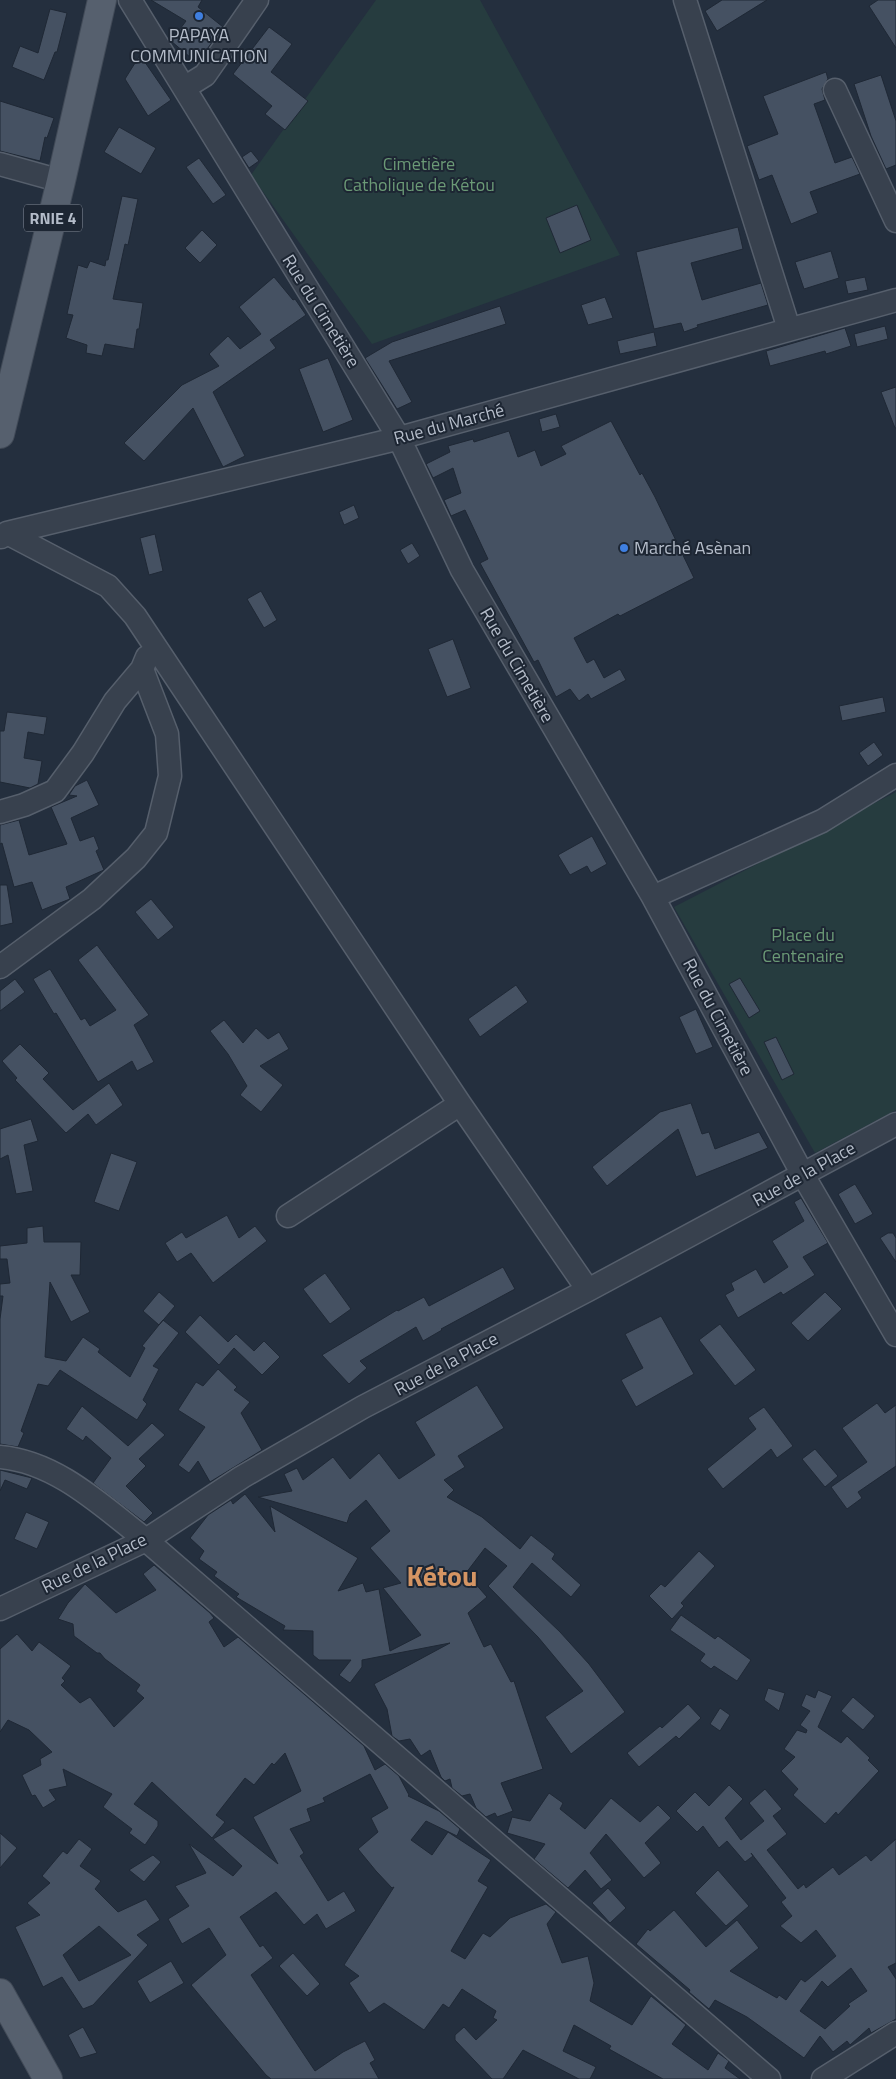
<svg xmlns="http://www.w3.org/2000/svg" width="896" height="2079" font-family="'Titillium Web',sans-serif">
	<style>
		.green { fill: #263c3f }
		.building { fill: #455162; stroke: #1f2835; fill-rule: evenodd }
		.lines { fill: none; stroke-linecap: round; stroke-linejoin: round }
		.minor-casing { stroke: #565f6c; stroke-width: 25 }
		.major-casing { stroke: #414a57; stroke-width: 30 }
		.minor { stroke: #38414e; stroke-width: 22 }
		.major { stroke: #56606e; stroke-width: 28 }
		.shop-dot { fill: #3f7fe0; stroke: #1d2633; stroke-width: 2 }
		.labels { text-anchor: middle; stroke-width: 4; stroke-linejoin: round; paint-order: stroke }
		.shield { fill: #1d2633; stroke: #878f9c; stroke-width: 1 }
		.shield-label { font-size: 16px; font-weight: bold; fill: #b4bcc9 }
		.poi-label { font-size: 18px; fill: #b4bcc9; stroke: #1d2633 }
		.park-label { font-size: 18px; fill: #6b9a76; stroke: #1d2633 }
		.street-label { font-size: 18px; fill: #b4bcc9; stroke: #1d2633 }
		.town-label { font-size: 28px; font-weight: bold; fill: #d59563; stroke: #1d2633 }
	</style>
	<rect width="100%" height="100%" fill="#242f3e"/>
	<path class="green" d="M 376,0 L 480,0 L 620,255 L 372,344 L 251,175 Z
		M 896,792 L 896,1110 L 815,1153 L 674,907 Z"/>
	<path class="building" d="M 151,0 L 202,0 L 198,7 L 223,27 L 197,63 L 171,41 L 186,21 Z
		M 722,0 L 767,0 L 717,31 L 705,11 Z
		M 878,0 L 896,0 L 896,48 L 869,6 Z
		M 50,9 L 67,13 L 57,52 L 55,52 L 44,80 L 12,67 L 20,46 L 38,53 Z
		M 269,27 L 292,44 L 271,72 L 308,101 L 285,130 L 265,114 L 272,106 L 233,74 Z
		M 140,55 L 171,100 L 148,116 L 125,79 Z
		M 826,72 L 828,79 L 822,89 L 825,100 L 814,104 L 835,163 L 852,157 L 860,174 L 810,192 L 818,213 L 791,224 L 772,175 L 759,180 L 747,146 L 778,134 L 763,96 Z
		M 881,75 L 896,121 L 896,165 L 886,169 L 871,136 L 854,84 Z
		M 0,101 L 54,118 L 47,138 L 45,137 L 40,161 L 0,151 Z
		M 119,127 L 156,148 L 141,174 L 104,152 Z
		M 251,151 L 259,161 L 249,168 L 242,157 Z
		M 199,158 L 226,195 L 213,204 L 186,167 Z
		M 122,196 L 138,199 L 128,245 L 125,244 L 113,299 L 143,303 L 139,329 L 137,329 L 134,349 L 105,344 L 102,356 L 86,353 L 87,345 L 66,338 L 73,315 L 67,314 L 78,265 L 87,268 L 90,261 L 105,266 L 106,260 L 108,260 Z
		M 577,205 L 591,240 L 560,253 L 546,218 Z
		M 738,227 L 743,249 L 691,263 L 702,300 L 761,283 L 768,305 L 697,325 L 698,327 L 684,332 L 681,323 L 654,329 L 636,252 Z
		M 202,230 L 217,245 L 200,263 L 185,248 Z
		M 831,251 L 839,278 L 804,289 L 795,262 Z
		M 274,277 L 293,300 L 295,299 L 306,315 L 270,340 L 276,348 L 213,392 L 245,456 L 223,467 L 193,408 L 144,461 L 124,443 L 182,385 L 219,366 L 209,354 L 228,336 L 240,349 L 261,334 L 239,307 Z
		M 865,277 L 868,290 L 848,294 L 845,281 Z
		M 605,297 L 613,318 L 588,325 L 581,305 Z
		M 500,306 L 506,324 L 389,361 L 412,402 L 397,409 L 365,358 L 392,342 Z
		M 885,326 L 888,339 L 857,347 L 854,334 Z
		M 845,328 L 851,346 L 826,354 L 825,351 L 770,366 L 766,351 Z
		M 654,332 L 657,346 L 620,354 L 617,341 Z
		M 328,358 L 353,420 L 323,432 L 299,369 Z
		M 896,387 L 896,428 L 895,428 L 881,392 Z
		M 556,414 L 560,427 L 542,432 L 539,419 Z
		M 611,421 L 640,475 L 642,473 L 655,497 L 694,578 L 620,616 L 618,614 L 574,638 L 587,663 L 594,659 L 604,678 L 620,669 L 626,680 L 591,699 L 588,694 L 579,701 L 570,689 L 556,697 L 538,660 L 534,662 L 480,563 L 488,559 L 465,510 L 451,516 L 444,500 L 461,493 L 453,468 L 433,478 L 426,464 L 450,452 L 448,446 L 473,439 L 474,442 L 509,431 L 518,457 L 535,450 L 541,466 L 566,454 L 561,446 Z
		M 354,505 L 359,518 L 344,525 L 339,512 Z
		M 155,534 L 163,571 L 149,575 L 140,538 Z
		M 412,543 L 420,556 L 408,564 L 400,550 Z
		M 261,591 L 277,620 L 264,628 L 247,599 Z
		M 453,639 L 471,688 L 447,697 L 428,649 Z
		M 883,697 L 886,712 L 842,721 L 839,706 Z
		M 7,712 L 47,717 L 44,735 L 28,732 L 24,758 L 42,761 L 38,784 L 30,788 L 0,782 L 0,731 L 4,731 Z
		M 874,742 L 883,755 L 868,766 L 859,753 Z
		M 87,780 L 99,805 L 71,818 L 80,841 L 94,836 L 99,849 L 96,851 L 104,870 L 66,887 L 70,899 L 42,910 L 32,882 L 14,887 L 2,843 L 0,844 L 0,825 L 19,820 L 29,855 L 67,844 L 51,807 L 77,796 L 69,795 L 75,786 Z
		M 592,836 L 607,864 L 591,873 L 587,866 L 570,875 L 558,855 Z
		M 0,885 L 7,885 L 13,923 L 0,926 Z
		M 151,899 L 174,927 L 158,940 L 135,912 Z
		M 97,945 L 149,1015 L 134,1025 L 154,1062 L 137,1071 L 132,1061 L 98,1082 L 56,1013 L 54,1014 L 33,979 L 50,969 L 81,1020 L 85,1018 L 90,1026 L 116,1010 L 78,960 Z
		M 740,978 L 760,1011 L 749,1018 L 729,984 Z
		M 15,979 L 25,992 L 0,1011 L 0,991 Z
		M 516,985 L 528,1002 L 480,1037 L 468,1019 Z
		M 696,1009 L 713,1047 L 696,1054 L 679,1017 Z
		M 224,1020 L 243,1043 L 256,1028 L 268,1039 L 279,1032 L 289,1049 L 260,1066 L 283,1085 L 261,1112 L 240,1095 L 247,1086 L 228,1054 L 210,1031 Z
		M 776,1037 L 794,1074 L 782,1080 L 764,1042 Z
		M 20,1044 L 49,1073 L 43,1079 L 73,1110 L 109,1083 L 123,1105 L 96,1125 L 88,1114 L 66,1133 L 15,1080 L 17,1078 L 2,1061 Z
		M 691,1103 L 702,1134 L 709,1132 L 715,1149 L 759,1132 L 768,1148 L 696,1177 L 678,1129 L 607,1186 L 592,1167 L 660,1112 Z
		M 31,1119 L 38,1141 L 24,1145 L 33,1191 L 16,1194 L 8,1155 L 0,1159 L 0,1129 Z
		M 111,1153 L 137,1162 L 119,1211 L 94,1202 Z
		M 855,1184 L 873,1214 L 855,1224 L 838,1194 Z
		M 801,1198 L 828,1243 L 803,1257 L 815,1275 L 783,1295 L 781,1292 L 738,1318 L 725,1295 L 734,1290 L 731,1283 L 756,1269 L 764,1283 L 788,1267 L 772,1241 L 804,1221 L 794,1202 Z
		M 227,1215 L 239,1238 L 255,1226 L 267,1241 L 213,1283 L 191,1253 L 177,1262 L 165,1243 L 182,1232 L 186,1238 Z
		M 43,1226 L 44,1242 L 81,1242 L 80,1275 L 71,1275 L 90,1312 L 71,1322 L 50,1282 L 45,1357 L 66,1361 L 83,1337 L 100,1349 L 98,1352 L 130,1377 L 145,1348 L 142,1346 L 163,1320 L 179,1333 L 153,1366 L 159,1369 L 143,1400 L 147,1404 L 137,1420 L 60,1370 L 48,1386 L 38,1384 L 21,1431 L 24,1433 L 18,1447 L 0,1444 L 0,1319 L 3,1296 L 0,1296 L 0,1284 L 10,1283 L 7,1259 L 0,1259 L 0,1246 L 27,1243 L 27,1228 Z
		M 888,1233 L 893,1233 L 896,1238 L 896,1262 L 880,1238 Z
		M 503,1267 L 515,1289 L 441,1329 L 442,1330 L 423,1341 L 416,1327 L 360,1361 L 367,1368 L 349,1384 L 322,1355 L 397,1310 L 398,1311 L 424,1297 L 429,1306 Z
		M 325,1273 L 351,1309 L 330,1324 L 303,1289 Z
		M 159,1292 L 175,1306 L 159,1325 L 143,1311 Z
		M 825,1292 L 842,1309 L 808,1341 L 791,1323 Z
		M 200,1315 L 228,1342 L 236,1334 L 254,1351 L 264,1341 L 280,1357 L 262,1375 L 234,1348 L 219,1365 L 185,1332 Z
		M 661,1316 L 694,1374 L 636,1407 L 621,1380 L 643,1368 L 625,1334 Z
		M 720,1324 L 756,1370 L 735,1386 L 699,1340 Z
		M 218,1369 L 237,1387 L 234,1390 L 250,1402 L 241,1413 L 262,1450 L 210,1482 L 198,1461 L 189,1473 L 178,1465 L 205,1427 L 178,1410 L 196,1382 L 203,1386 Z
		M 477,1385 L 504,1428 L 458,1456 L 465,1467 L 444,1480 L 454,1490 L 447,1497 L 482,1517 L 520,1549 L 531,1535 L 555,1554 L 552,1559 L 581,1585 L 571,1597 L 532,1563 L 513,1587 L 560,1632 L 589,1664 L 625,1712 L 571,1754 L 545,1717 L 583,1691 L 538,1637 L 488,1586 L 507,1566 L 485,1548 L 466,1573 L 487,1597 L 468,1613 L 484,1647 L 491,1644 L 511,1682 L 514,1681 L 543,1769 L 501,1783 L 513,1811 L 497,1817 L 495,1813 L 486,1817 L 476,1808 L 470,1794 L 462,1796 L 452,1788 L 450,1779 L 445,1781 L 441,1777 L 430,1750 L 421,1756 L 410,1739 L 399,1741 L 392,1736 L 387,1709 L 374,1684 L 450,1643 L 362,1660 L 362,1667 L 350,1683 L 339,1675 L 351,1660 L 319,1660 L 313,1655 L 313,1631 L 283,1630 L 285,1626 L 236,1597 L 239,1594 L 214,1576 L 217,1572 L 199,1559 L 204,1551 L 190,1538 L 208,1515 L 231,1500 L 233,1504 L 245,1494 L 275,1532 L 270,1506 L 358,1558 L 338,1591 L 363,1583 L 366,1592 L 379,1589 L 390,1651 L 421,1635 L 383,1588 L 401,1583 L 370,1548 L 390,1531 L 366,1500 L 350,1514 L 347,1523 L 258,1497 L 292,1491 L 284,1474 L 297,1468 L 303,1480 L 333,1457 L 350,1479 L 379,1453 L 399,1479 L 435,1455 L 415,1422 Z
		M 877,1403 L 885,1413 L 896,1405 L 896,1466 L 858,1492 L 862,1498 L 847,1509 L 831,1487 L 867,1462 L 842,1428 Z
		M 82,1406 L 128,1446 L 152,1423 L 165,1435 L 139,1459 L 146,1466 L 126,1486 L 153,1513 L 144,1522 L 93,1483 L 111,1458 L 86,1436 L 83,1441 L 66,1429 Z
		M 764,1407 L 793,1446 L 777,1458 L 771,1449 L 723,1489 L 707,1469 L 756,1429 L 748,1418 Z
		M 815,1449 L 838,1476 L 825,1487 L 802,1459 Z
		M 0,1470 L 32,1478 L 27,1489 L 5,1480 L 0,1491 Z
		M 26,1512 L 49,1522 L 37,1549 L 14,1539 Z
		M 699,1551 L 715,1566 L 681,1603 L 684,1606 L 672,1619 L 649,1596 L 661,1584 L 665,1587 Z
		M 154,1565 L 210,1613 L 214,1618 L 209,1622 L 224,1647 L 238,1637 L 364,1746 L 375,1770 L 385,1764 L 399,1776 L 409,1795 L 408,1796 L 439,1811 L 460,1829 L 457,1836 L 426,1821 L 411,1840 L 432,1855 L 448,1832 L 491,1860 L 478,1881 L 488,1887 L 451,1951 L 465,1959 L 483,1933 L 490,1937 L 510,1918 L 546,1904 L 556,1912 L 547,1924 L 562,1963 L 588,1956 L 594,1983 L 590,2001 L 632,2025 L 651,1996 L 686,2025 L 672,2044 L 708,2070 L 718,2053 L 729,2061 L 725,2068 L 740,2079 L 663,2079 L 609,2049 L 611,2046 L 574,2025 L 563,2051 L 596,2067 L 590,2079 L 579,2079 L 523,2050 L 503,2079 L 492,2079 L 455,2040 L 455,2035 L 464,2027 L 476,2040 L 497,2020 L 493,2018 L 496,2011 L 462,1989 L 449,2008 L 443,2004 L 424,2030 L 384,2003 L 369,2013 L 349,1983 L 359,1976 L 344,1965 L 394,1887 L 392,1888 L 376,1871 L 358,1849 L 378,1832 L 371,1818 L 388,1808 L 370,1774 L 323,1798 L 325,1802 L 307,1809 L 311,1821 L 290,1829 L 304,1853 L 300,1856 L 328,1901 L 344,1891 L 356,1911 L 326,1929 L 317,1914 L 304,1925 L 276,1892 L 240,1917 L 260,1947 L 263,1945 L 273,1958 L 251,1975 L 315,2071 L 343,2052 L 365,2041 L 375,2060 L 370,2063 L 379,2079 L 271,2079 L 266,2075 L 191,1985 L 226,1955 L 209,1928 L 182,1944 L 168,1919 L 189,1906 L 175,1886 L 206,1873 L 189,1844 L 233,1876 L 242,1866 L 213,1839 L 233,1828 L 278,1864 L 253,1817 L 301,1791 L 285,1753 L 274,1765 L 272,1763 L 254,1785 L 245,1778 L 216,1815 L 225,1822 L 212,1838 L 152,1782 L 134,1804 L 158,1821 L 158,1826 L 145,1845 L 129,1833 L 132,1829 L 103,1807 L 112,1794 L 63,1769 L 67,1786 L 49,1790 L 56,1800 L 43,1808 L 35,1795 L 32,1796 L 22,1775 L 41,1765 L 40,1759 L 52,1752 L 29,1730 L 8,1720 L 0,1732 L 0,1649 L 17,1634 L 32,1651 L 39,1642 L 71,1666 L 62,1678 L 65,1681 L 61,1685 L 80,1703 L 90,1697 L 114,1727 L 144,1698 L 136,1691 L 140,1685 L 105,1659 L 100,1653 L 97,1653 L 74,1636 L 73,1624 L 58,1619 L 68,1603 L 85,1584 L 116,1613 L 156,1590 L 143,1574 Z
		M 681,1615 L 715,1639 L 718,1636 L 751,1660 L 737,1681 L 714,1666 L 711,1669 L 700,1661 L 705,1654 L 670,1630 Z
		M 768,1688 L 785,1693 L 779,1711 L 764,1700 Z
		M 818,1690 L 832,1696 L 818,1727 L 841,1743 L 847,1736 L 870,1758 L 868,1760 L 879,1771 L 838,1815 L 836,1812 L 825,1824 L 793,1795 L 798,1789 L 781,1771 L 795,1757 L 784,1749 L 797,1730 L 806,1733 L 807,1730 L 800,1725 L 810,1711 L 801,1706 L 806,1694 L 815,1698 Z
		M 853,1697 L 875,1716 L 863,1730 L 841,1711 Z
		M 688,1704 L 701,1718 L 679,1739 L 676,1736 L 639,1767 L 627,1753 L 660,1726 L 662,1728 Z
		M 720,1708 L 730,1715 L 720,1731 L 710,1724 Z
		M 729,1785 L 743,1799 L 725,1818 L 741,1840 L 764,1821 L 749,1803 L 765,1789 L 782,1809 L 773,1816 L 787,1834 L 767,1850 L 798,1889 L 804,1884 L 806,1888 L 833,1867 L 839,1875 L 866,1855 L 871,1861 L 896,1839 L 896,1963 L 888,1967 L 896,1979 L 896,2019 L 871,2033 L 869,2028 L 850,2045 L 847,2041 L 833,2052 L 820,2036 L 804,2058 L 747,2017 L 715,2000 L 709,2009 L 689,1992 L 690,1990 L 636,1944 L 648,1929 L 650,1931 L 674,1910 L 706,1947 L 737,1920 L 759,1948 L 730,1971 L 777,1998 L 779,1995 L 786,2000 L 801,1979 L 805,1982 L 836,1956 L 816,1930 L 801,1943 L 780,1926 L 792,1916 L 781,1902 L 786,1898 L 751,1853 L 753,1856 L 745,1862 L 727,1841 L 719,1848 L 703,1826 L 697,1832 L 676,1811 L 695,1792 L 709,1806 ZM 851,1968 L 867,1991 L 848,2004 L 850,2006 L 825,2029 L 800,2011 L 822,1981 L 828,1987 Z
		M 549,1793 L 563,1803 L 560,1809 L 585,1829 L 611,1798 L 640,1822 L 658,1805 L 671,1818 L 645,1843 L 661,1863 L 644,1878 L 606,1834 L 590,1853 L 612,1880 L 601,1889 L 585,1870 L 568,1888 L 534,1859 L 545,1844 L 507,1833 L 512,1817 L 530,1821 Z
		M 0,1833 L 17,1848 L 0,1868 Z
		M 79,1839 L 92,1849 L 80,1866 L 101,1881 L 95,1889 L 118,1912 L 146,1899 L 160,1920 L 137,1935 L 148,1945 L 93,2005 L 83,2009 L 62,1977 L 43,1987 L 15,1927 L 40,1915 L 27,1903 L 50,1883 L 42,1876 L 63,1851 L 67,1854 ZM 99,1926 L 131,1955 L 79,1981 L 63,1955 Z
		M 153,1855 L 161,1862 L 144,1882 L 129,1870 Z
		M 718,1870 L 749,1906 L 726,1926 L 695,1893 Z
		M 608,1888 L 626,1908 L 610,1923 L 592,1903 Z
		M 293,1953 L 320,1984 L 307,1996 L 279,1966 Z
		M 171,1961 L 184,1983 L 150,2003 L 137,1981 Z
		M 83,2027 L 97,2053 L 80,2058 L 68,2035 Z"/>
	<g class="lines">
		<defs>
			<path id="minor" d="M 130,0 L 399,438 L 462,570 L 653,897 L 803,1175 L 896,1335
				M 685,0 L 789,329
				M 184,88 L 205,75 L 257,0
				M 835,90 L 896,221
				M 0,164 L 61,181
				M 7,533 L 108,586 L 135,616 L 460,1104 L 588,1290
				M 1,537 L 7,533 L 392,440 L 896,300
				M 0,812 L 24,805 L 55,791 L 83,753 L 115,701 L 142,669 L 147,657
				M 653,897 L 822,821 L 896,775
				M 0,967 L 92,899 L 136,858 L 156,833 L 170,776 L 167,734 L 142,669
				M 288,1216 L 460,1104
				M 0,1457 C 57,1462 102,1506 146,1540 L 769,2079
				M 0,1609 L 146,1540 L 242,1477 L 363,1407 L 588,1290 L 896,1124
				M 823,2079 L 896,2033"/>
			<path id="major" d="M 0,434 L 61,181 L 102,0
				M 0,1993 L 48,2079"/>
		</defs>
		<use href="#minor" class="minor-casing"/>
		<use href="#major" class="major-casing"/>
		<use href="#minor" class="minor"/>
		<use href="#major" class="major"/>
	</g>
	<g class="shop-dot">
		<circle cx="199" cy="16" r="5"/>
		<circle cx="624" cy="548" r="5"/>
	</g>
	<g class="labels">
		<rect class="shield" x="24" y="204.5" width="58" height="27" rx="4"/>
		<g class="shield-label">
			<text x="53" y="224">RNIE 4</text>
		</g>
		<g class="poi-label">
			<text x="199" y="41">PAPAYA<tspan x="199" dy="21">COMMUNICATION</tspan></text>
			<text x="634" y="554" text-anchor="start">Marché Asènan</text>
		</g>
		<g class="park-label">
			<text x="419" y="170">Cimetière<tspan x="419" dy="21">Catholique de Kétou</tspan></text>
			<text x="803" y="941">Place du<tspan x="803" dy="21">Centenaire</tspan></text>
		</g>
		<g class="street-label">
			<text transform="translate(321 311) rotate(58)" y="6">Rue du Cimetière</text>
			<text transform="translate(449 424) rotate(-15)" y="6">Rue du Marché</text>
			<text transform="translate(517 665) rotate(60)" y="6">Rue du Cimetière</text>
			<text transform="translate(718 1017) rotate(62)" y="6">Rue du Cimetière</text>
			<text transform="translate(804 1174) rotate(-29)" y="6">Rue de la Place</text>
			<text transform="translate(446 1364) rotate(-28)" y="6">Rue de la Place</text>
			<text transform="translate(94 1563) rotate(-26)" y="6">Rue de la Place</text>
		</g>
		<g class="town-label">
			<text x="442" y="1586">Kétou</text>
		</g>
	</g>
</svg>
